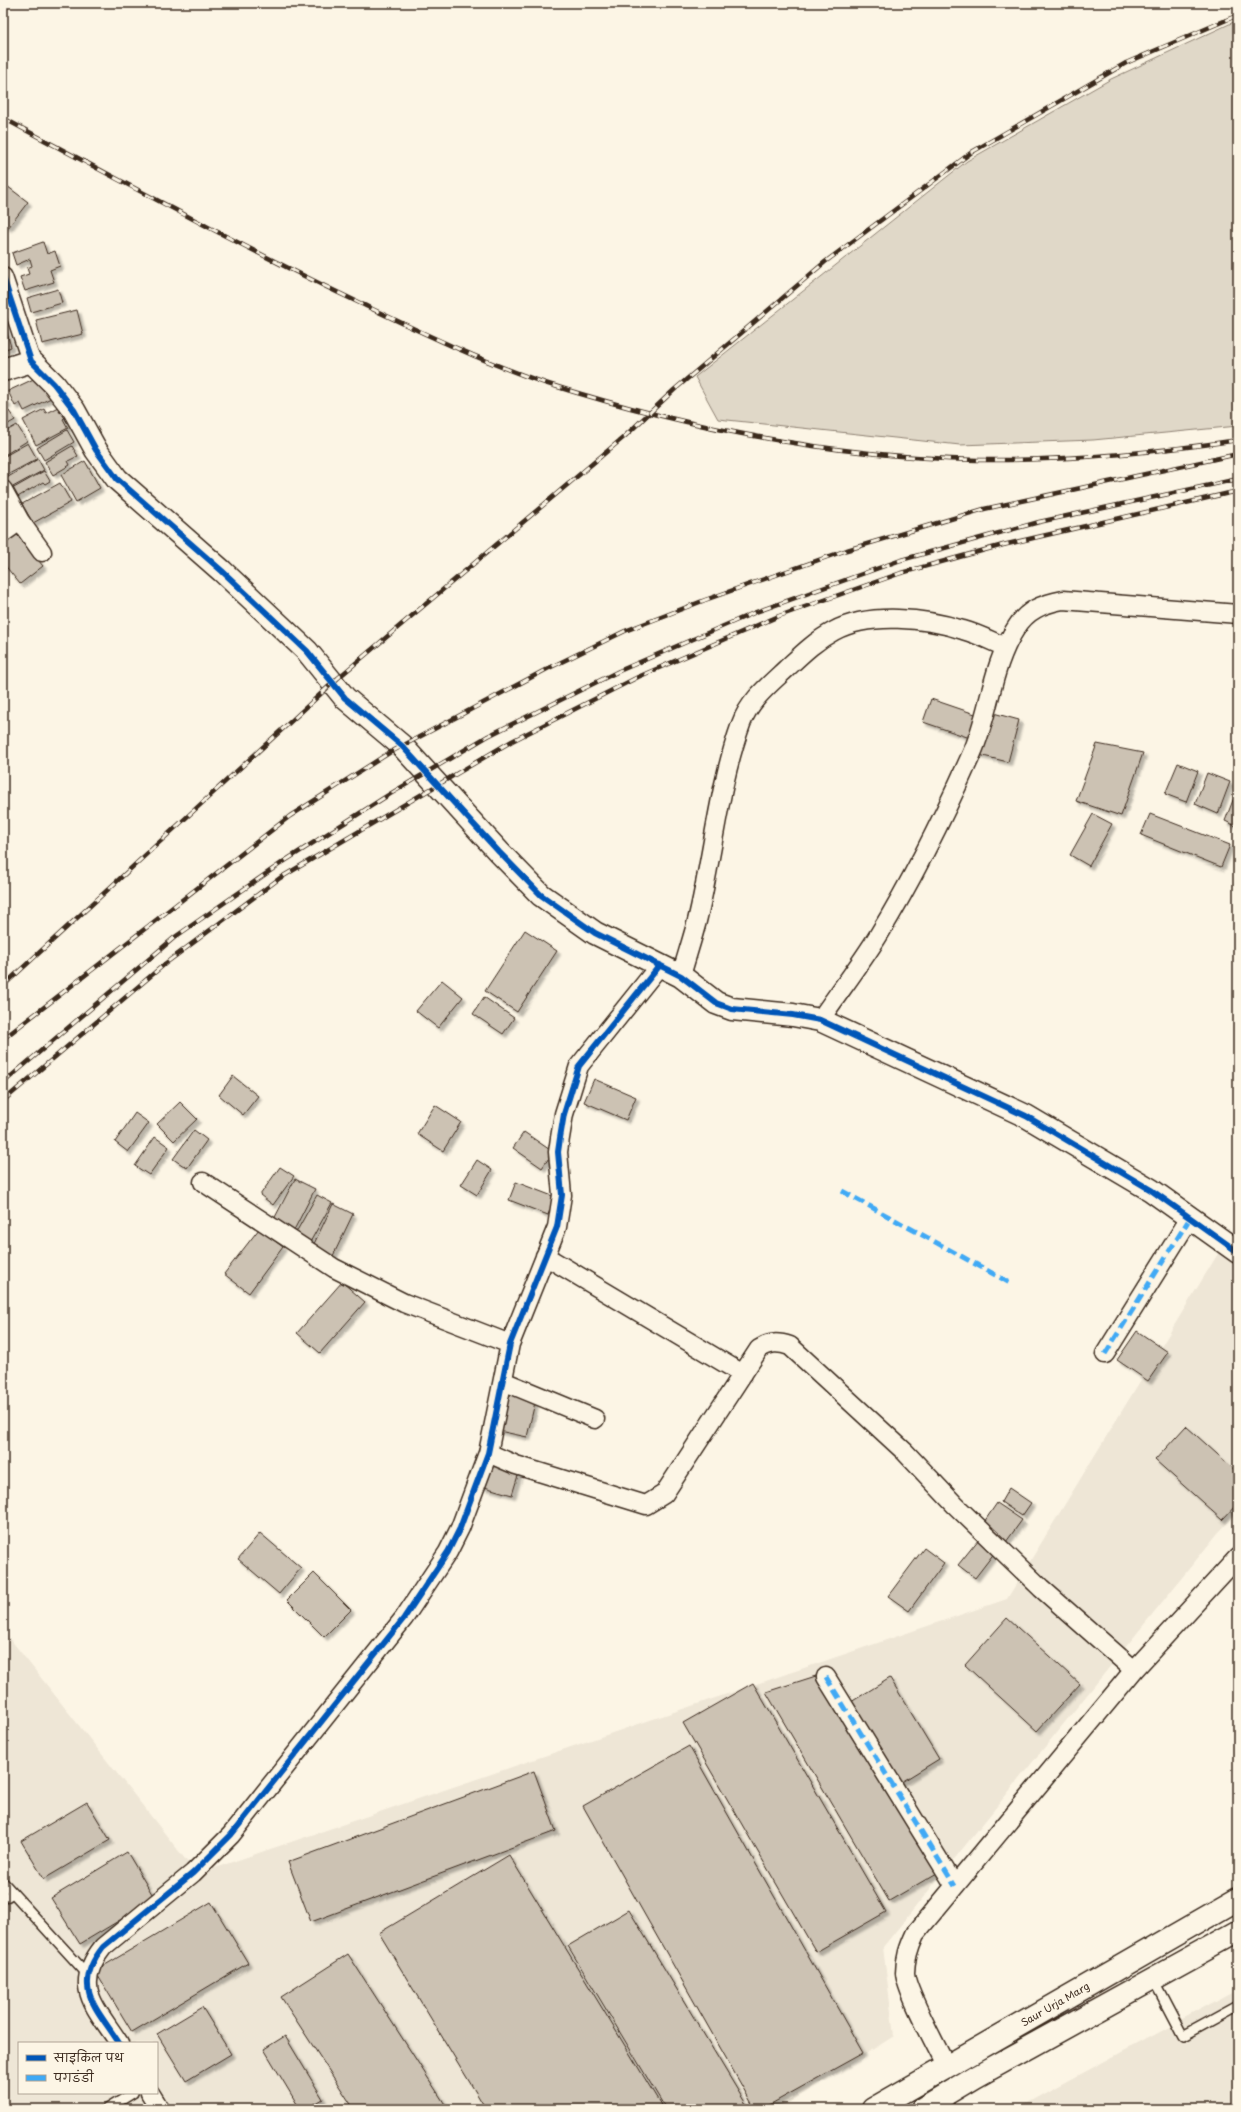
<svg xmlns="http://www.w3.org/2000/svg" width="1241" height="2112" font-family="'Playpen Sans','Playpen Sans Deva',sans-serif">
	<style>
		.built { fill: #eee6d6; fill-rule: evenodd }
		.green { fill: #e0d8c8; stroke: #8e8173 }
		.building { fill: #ccc2b3; stroke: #3b2a1e; filter: url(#shadow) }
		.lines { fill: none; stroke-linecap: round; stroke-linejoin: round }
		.lane-casing { stroke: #3b2a1e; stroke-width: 12 }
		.street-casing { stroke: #3b2a1e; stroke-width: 21 }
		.secondary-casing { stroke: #3b2a1e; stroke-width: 25 }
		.lane { stroke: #fcf5e5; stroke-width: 9 }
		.street { stroke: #fcf5e5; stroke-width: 18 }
		.secondary { stroke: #fcf5e5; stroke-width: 22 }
		.rail-casing { stroke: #3b2a1e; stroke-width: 4.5 }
		.rail { stroke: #fcf5e5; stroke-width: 3; stroke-dasharray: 9; stroke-linecap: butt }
		.quiet { stroke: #3fa9f5; stroke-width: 5; stroke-dasharray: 10 5; stroke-linecap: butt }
		.cycleway-casing { stroke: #fcf5e5; stroke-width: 8 }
		.cycleway { stroke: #0057b8; stroke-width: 6 }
		.labels { text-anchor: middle; stroke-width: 3.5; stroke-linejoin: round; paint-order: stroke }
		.street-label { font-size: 10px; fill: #3b2a1e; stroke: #fcf5e5 }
	</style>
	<defs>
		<filter id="shadow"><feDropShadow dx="3.5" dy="3.5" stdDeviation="1" flood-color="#0004"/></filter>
	</defs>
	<rect width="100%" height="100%" fill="#fcf5e5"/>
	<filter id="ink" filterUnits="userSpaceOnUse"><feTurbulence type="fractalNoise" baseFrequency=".025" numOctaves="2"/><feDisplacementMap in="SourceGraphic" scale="8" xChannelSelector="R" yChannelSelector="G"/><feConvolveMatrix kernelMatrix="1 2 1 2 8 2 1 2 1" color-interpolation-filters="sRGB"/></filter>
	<g filter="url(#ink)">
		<path class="built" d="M 1238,1221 L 1238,1512 L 1218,1533 L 883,1947 L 894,2036 L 779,2109 L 3,2109 L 3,1630 L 197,1874 L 1007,1599 ZM 19,2043 L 157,2043 L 157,2093 L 19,2093 Z
			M 1238,1989 L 1238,2109 L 1016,2109 L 1054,2088 Z"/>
		<path class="green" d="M 1238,20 L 1238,426 L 1093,440 L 960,445 L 718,419 L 695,377 L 967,161 L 1111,79 Z"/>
		<path class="building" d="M 3,183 L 28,202 L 8,228 L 3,224 Z
			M 43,242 L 47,254 L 55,251 L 60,266 L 50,270 L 54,282 L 25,291 L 20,277 L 29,274 L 27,268 L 32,266 L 30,259 L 16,265 L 12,253 Z
			M 58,289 L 62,303 L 31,312 L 27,298 Z
			M 77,310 L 83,334 L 42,344 L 36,320 Z
			M 3,319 L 11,347 L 3,350 Z
			M 40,376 L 51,398 L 24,411 L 20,403 L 15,406 L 8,391 Z
			M 3,396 L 8,404 L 3,407 Z
			M 62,405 L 67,415 L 63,419 L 68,428 L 36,445 L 23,420 L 44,409 L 46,413 Z
			M 9,411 L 15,420 L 3,427 L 3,414 Z
			M 17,425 L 27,441 L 3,456 L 3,433 Z
			M 67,430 L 74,442 L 44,460 L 37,448 Z
			M 28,443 L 37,459 L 5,476 L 3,473 L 3,457 Z
			M 72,446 L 78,456 L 68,461 L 70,465 L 53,475 L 45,462 Z
			M 38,459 L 44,470 L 11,488 L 5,479 Z
			M 85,461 L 100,488 L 76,502 L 61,475 Z
			M 44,471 L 50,481 L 45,484 L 43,482 L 16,498 L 12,489 Z
			M 60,483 L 71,502 L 33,523 L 22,504 Z
			M 13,530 L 43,566 L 20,584 L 3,563 L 3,537 Z
			M 931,699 L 978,715 L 970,738 L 923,722 Z
			M 986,711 L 1019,720 L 1008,762 L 975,754 Z
			M 1097,744 L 1143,753 L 1121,816 L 1076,801 Z
			M 1178,763 L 1198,771 L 1186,802 L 1165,794 Z
			M 1207,773 L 1230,782 L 1218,814 L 1195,804 Z
			M 1238,787 L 1238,827 L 1225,821 Z
			M 1093,814 L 1112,824 L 1089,866 L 1070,855 Z
			M 1150,814 L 1230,845 L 1221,867 L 1141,835 Z
			M 525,930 L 557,951 L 517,1012 L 485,991 Z
			M 442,980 L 463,997 L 438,1028 L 416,1011 Z
			M 484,997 L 514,1018 L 503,1034 L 473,1014 Z
			M 233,1076 L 258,1096 L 243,1115 L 219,1095 Z
			M 594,1079 L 636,1097 L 626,1120 L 584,1102 Z
			M 180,1102 L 197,1119 L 174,1141 L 157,1124 Z
			M 435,1105 L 461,1122 L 443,1151 L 417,1134 Z
			M 135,1113 L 149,1123 L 128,1152 L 115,1142 Z
			M 194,1130 L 207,1140 L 187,1168 L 173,1159 Z
			M 524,1132 L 553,1152 L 542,1168 L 513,1148 Z
			M 155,1137 L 169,1147 L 149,1175 L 135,1166 Z
			M 477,1160 L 492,1170 L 477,1195 L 461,1185 Z
			M 280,1167 L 294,1176 L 273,1205 L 260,1195 Z
			M 295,1179 L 315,1189 L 293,1232 L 273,1221 Z
			M 516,1182 L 555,1197 L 548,1215 L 509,1200 Z
			M 317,1195 L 332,1203 L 309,1244 L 294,1236 Z
			M 333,1204 L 353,1214 L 332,1258 L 312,1248 Z
			M 259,1229 L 283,1247 L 249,1293 L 224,1274 Z
			M 342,1282 L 365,1302 L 320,1353 L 297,1333 Z
			M 1137,1331 L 1168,1352 L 1148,1381 L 1117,1360 Z
			M 507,1392 L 536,1398 L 527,1437 L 499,1431 Z
			M 1186,1426 L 1238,1473 L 1238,1503 L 1222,1520 L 1155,1460 Z
			M 487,1463 L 519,1472 L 512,1495 L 481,1486 Z
			M 1009,1488 L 1031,1503 L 1022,1516 L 1001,1502 Z
			M 997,1503 L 1022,1520 L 1006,1542 L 982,1525 Z
			M 260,1533 L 301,1568 L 279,1594 L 238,1559 Z
			M 979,1539 L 995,1552 L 975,1578 L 958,1565 Z
			M 924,1548 L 944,1563 L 909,1611 L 888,1596 Z
			M 314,1573 L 351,1610 L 324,1637 L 287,1600 Z
			M 1007,1618 L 1080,1684 L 1037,1731 L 965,1665 Z
			M 819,1675 L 937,1873 L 889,1901 L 766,1692 Z
			M 890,1678 L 939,1759 L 900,1783 L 851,1702 Z
			M 753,1683 L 886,1912 L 816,1952 L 683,1723 Z
			M 689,1746 L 863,2053 L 762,2109 L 755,2109 L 583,1806 Z
			M 534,1771 L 556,1831 L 311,1922 L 288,1862 Z
			M 87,1802 L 110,1840 L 44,1879 L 21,1841 Z
			M 127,1852 L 155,1899 L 80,1944 L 51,1898 Z
			M 509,1855 L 661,2105 L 654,2109 L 486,2109 L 379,1933 Z
			M 211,1902 L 248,1963 L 132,2032 L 95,1971 Z
			M 629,1910 L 749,2109 L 666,2109 L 568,1946 Z
			M 348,1954 L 448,2109 L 354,2109 L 281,1997 Z
			M 202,2007 L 231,2054 L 186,2081 L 157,2034 Z
			M 285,2036 L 323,2099 L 306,2109 L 300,2109 L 264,2049 Z"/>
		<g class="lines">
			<defs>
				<path id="lane" d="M 3,1882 L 87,1974
					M 3,1899 L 13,1893
					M 1153,1979 L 1183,2036 L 1238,2006
					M 107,2109 L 133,2093"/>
				<path id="street" d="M 3,277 L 31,361
					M 3,490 L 20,521 L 42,552
					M 3,533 L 20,521
					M 681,976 C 686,958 692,940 697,921 C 713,856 718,788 741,724 C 749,701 769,685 786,669 C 801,655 815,641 834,631 C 869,612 926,618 963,630 C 978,634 991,641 1005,647
					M 820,1020 C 839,992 860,965 878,936 C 914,877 944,816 972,753 C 990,713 991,666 1016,628 C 1027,610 1042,604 1063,600 L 1238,614
					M 203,1182 L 334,1268 L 404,1303 L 510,1344
					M 545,1256 L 743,1374
					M 1105,1354 L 1190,1218
					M 503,1381 L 595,1419
					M 488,1453 L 516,1465 L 646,1505 L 664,1494 L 759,1349 C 770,1342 778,1342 790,1346 L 904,1451 L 955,1505 L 1041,1588 L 1134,1670
					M 826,1677 L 955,1886
					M 119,2043 C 96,2007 71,1987 103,1947 L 193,1873 L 231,1835 L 404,1618 L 448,1552 L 460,1528 L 488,1453 L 510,1344 L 557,1227 L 562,1195 L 558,1152 L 560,1138 L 564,1114 L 579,1066 L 660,965
					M 946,2066 C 937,2047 906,1991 905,1973 C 905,1958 909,1947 915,1934 L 1134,1670 L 1238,1557
					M 150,2093 L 160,2109"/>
				<path id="secondary" d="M 3,370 L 31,361 L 54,384 L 74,410 L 96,450 L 117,479 L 222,571 L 307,651 L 345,698 L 402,746 L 499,852 L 541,895 L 595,933 L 681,976 L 716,1003 L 732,1009 L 793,1015 L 820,1020 L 1026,1116 L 1151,1190 L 1238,1252
					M 873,2109 L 1238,1899
					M 922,2109 L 975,2077 L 1238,1932"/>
			</defs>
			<use href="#lane" class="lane-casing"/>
			<use href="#street" class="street-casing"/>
			<use href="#secondary" class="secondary-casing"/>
			<use href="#lane" class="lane"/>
			<use href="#street" class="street"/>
			<use href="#secondary" class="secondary"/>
			<defs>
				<path id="rail" d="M 3,118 C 123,182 242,247 364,305 C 423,333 483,362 545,383 C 684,427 831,457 977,460 C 1064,461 1152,453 1238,440
					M 3,986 L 338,678 L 624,437 L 674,390 L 825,262 L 972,152 L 1126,63 L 1238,15
					M 3,1039 L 290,816 L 389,753 L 547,669 L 625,631 L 705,600 L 847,550 L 984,509 L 1238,454
					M 3,1083 L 175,937 L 283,862 L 390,794 L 488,736 L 619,671 L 756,612 L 901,560 L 1039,522 L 1238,479
					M 3,1101 L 166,963 L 280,878 L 512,741 L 638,677 L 779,616 L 901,573 L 1003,545 L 1238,491"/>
			</defs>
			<use href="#rail" class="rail-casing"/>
			<use href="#rail" class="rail"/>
			<path class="quiet" d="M 842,1191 L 1012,1284
				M 1105,1354 L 1190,1218
				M 826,1677 L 955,1886"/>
			<defs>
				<path id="cycleway" d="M 3,277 L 31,361 L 54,384 L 74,410 L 96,450 L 117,479 L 222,571 L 307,651 L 345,698 L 402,746 L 499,852 L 541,895 L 595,933 L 681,976 L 716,1003 L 732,1009 L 793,1015 L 820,1020 L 1026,1116 L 1151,1190 L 1238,1252
					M 119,2043 C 96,2007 71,1987 103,1947 L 193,1873 L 231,1835 L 404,1618 L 448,1552 L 460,1528 L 488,1453 L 510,1344 L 557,1227 L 562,1195 L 558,1152 L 560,1138 L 564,1114 L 579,1066 L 660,965"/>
			</defs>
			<use href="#cycleway" class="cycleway-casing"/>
			<use href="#cycleway" class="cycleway"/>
		</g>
	</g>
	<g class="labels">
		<g class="street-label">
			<text transform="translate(1055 2004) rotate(-30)" y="4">Saur Urja Marg</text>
		</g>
	</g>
	<rect width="1241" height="2112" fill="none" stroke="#fcf5e5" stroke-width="16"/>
	<rect x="8" y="8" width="1225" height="2096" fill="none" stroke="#3b2a1e" stroke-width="1.5" filter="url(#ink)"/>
	<rect x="18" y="2042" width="140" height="52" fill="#fcf5e5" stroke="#afa495"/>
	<rect x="26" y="2055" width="20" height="6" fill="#0057b8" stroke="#afa495"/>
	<text x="54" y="2062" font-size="12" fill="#3b2a1e">साइकिल पथ</text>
	<rect x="26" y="2075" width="20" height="6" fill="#3fa9f5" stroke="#afa495"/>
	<text x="54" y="2082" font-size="12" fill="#3b2a1e">पगडंडी</text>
</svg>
